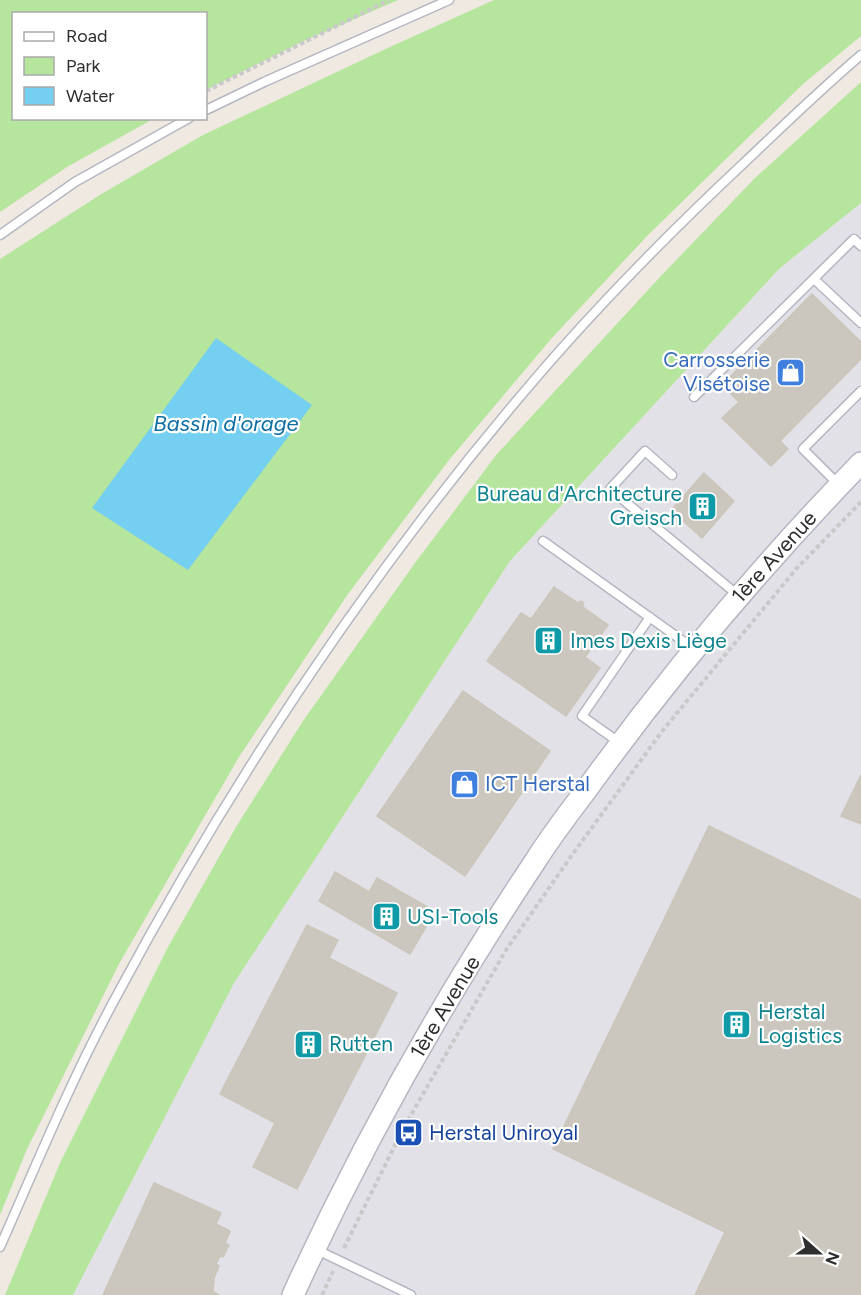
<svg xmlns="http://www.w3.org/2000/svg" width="861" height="1295" font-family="Figtree,sans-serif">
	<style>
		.industrial { fill: #e3e1e8 }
		.green { fill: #b6e59e }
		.water { fill: #75cff0 }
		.building { fill: #cbc7bf; stroke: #cbc5ba; stroke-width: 1.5 }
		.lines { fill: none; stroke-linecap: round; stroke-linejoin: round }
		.service-casing { stroke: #b4b7c1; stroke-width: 11 }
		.tertiary-casing { stroke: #b4b7c1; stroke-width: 24 }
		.path { stroke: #c9c9c9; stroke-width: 4; stroke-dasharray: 4.5 3; stroke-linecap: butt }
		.service { stroke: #fff; stroke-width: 8 }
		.tertiary { stroke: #fff; stroke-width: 21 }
		.labels { text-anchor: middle; stroke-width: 4.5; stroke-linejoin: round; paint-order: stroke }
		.shop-label { font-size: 21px; fill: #366cbe; stroke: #fff; text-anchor: end }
		.culture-label { font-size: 21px; fill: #0d838f; stroke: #fff; text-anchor: start }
		.street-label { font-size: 21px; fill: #2e2e2e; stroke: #fff }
		.transit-label { font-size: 21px; fill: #164399; stroke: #fff; text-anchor: start }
		.water-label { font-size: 22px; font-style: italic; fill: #0d6fa3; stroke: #fff }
	</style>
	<rect width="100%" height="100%" fill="#efe9e1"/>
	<path class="industrial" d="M 861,203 L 861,1295 L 73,1295 L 234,983 L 510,561 L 780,268 Z"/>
	<path class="green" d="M 0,0 L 398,0 L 306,40 L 206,90 L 206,14 L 14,14 L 14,118 L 153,119 L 67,167 L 0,212 Z
		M 494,0 L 861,0 L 861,36 L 803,84 L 648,235 L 551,339 L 449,460 L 348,594 L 239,757 L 120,962 L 27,1149 L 0,1215 L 0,259 L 103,193 L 203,135 L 392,46 Z
		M 861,82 L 861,203 L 780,268 L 510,561 L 234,983 L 73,1295 L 5,1295 L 60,1163 L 168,947 L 236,827 L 303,721 L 415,563 L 497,454 L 660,277 L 755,178 Z"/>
	<path class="water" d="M 216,338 L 312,405 L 188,570 L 92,508 Z"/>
	<path class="building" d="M 812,294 L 861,342 L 861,359 L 780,441 L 788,449 L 771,466 L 722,418 L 739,402 L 722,385 Z
		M 704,473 L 734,501 L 702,538 L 671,510 Z
		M 554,587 L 578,603 L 580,601 L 583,602 L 583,607 L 608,625 L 585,657 L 600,668 L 566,716 L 487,661 L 521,613 L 531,619 Z
		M 463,691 L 550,751 L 465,876 L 377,816 Z
		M 861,775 L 861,824 L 841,816 Z
		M 709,826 L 861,900 L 861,1295 L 695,1295 L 725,1232 L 553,1149 Z
		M 335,872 L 369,892 L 377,878 L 431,909 L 422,925 L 426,927 L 410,954 L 319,901 Z
		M 307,925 L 338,940 L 329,958 L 397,993 L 297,1189 L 253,1167 L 275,1123 L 220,1094 Z
		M 154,1183 L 221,1213 L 216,1224 L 230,1231 L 225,1243 L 229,1245 L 223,1257 L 220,1256 L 216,1264 L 219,1266 L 214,1278 L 213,1292 L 219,1295 L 103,1295 Z"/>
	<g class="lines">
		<defs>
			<path id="service" d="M 206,110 L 264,82 L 449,0
				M 0,235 L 75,182 L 189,118
				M 814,279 L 861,323
				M 694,397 L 854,239 L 861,246
				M 672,475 L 645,451 L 610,489 L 739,596
				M 839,485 L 803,449 L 861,391
				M 543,541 L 694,649
				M 620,743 L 582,716 L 650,617
				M 0,1247 C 37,1163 72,1078 116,997 C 231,782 366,578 524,392 C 593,310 668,234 746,161 C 784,125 821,89 861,55
				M 315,1249 L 411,1295"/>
			<path id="tertiary" d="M 293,1295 C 362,1144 444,998 536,860 C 553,833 573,808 592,782 C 674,669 764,563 861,463"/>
		</defs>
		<use href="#service" class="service-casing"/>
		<use href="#tertiary" class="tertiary-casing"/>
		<path class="path" d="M 206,91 L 389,0
			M 344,1248 L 404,1127 L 506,950 L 572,855 L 663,730 L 797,568 L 861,502
			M 322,1295 L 333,1271"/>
		<use href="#service" class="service"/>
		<use href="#tertiary" class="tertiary"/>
	</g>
	<defs>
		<symbol id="shop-square" viewBox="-11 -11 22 22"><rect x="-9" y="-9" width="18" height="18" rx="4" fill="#3f7fe0" stroke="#fff"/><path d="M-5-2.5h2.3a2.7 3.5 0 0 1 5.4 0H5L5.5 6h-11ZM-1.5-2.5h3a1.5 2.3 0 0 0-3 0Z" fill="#fff"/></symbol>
		<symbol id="building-square" viewBox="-11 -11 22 22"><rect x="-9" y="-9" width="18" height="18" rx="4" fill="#0f9aa8" stroke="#fff"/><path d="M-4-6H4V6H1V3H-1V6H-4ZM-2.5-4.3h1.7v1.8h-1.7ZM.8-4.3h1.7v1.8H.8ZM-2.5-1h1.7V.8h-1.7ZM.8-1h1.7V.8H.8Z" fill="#fff"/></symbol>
		<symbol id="bus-square" viewBox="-11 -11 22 22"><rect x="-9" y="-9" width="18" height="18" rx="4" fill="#1a4fb4" stroke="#fff"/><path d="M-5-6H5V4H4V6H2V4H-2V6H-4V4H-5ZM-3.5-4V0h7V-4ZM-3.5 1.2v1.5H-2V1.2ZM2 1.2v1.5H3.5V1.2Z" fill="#fff"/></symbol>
	</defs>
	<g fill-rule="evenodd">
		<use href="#shop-square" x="774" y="356" width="33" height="33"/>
		<use href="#building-square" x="686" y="490" width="33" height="33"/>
		<use href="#building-square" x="532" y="624" width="33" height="33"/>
		<use href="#shop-square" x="448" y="768" width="33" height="33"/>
		<use href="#building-square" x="370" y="900" width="33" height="33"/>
		<use href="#building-square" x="720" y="1008" width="33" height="33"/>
		<use href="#building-square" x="292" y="1028" width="33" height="33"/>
		<use href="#bus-square" x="392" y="1116" width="33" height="33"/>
	</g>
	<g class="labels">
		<g class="shop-label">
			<text x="770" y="367">Carrosserie<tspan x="770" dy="24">Visétoise</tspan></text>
			<text x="485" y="791" text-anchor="start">ICT Herstal</text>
		</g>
		<g class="culture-label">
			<text x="682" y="501" text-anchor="end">Bureau d'Architecture<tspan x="682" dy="24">Greisch</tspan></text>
			<text x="570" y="648">Imes Dexis Liège</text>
			<text x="407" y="924">USI-Tools</text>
			<text x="758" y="1019">Herstal<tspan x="758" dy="24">Logistics</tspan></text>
			<text x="329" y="1051">Rutten</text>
		</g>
		<g class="street-label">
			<text transform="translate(774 557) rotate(-48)" y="7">1ère Avenue</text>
			<text transform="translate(445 1007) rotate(-59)" y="7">1ère Avenue</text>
		</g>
		<g class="transit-label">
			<text x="429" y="1140">Herstal Uniroyal</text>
		</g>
		<g class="water-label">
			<text x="226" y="431">Bassin d'orage</text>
		</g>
	</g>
	<rect x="12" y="12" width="195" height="108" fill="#ffffff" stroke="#ababab" stroke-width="1.5"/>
	<rect x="24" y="32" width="30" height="9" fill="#ffffff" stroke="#ababab" stroke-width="1.5"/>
	<text x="66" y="42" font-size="18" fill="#2e2e2e">Road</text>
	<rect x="24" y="57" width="30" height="18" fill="#b6e59e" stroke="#ababab" stroke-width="1.5"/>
	<text x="66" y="72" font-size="18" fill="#2e2e2e">Park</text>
	<rect x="24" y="87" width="30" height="18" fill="#75cff0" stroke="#ababab" stroke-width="1.5"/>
	<text x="66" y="102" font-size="18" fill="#2e2e2e">Water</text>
	<g transform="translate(819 1253) rotate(111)" stroke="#ffffff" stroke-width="4.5" paint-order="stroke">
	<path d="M0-4.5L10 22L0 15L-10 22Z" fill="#2e2e2e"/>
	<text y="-9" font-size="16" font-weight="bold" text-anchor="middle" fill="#2e2e2e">N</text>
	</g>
</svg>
